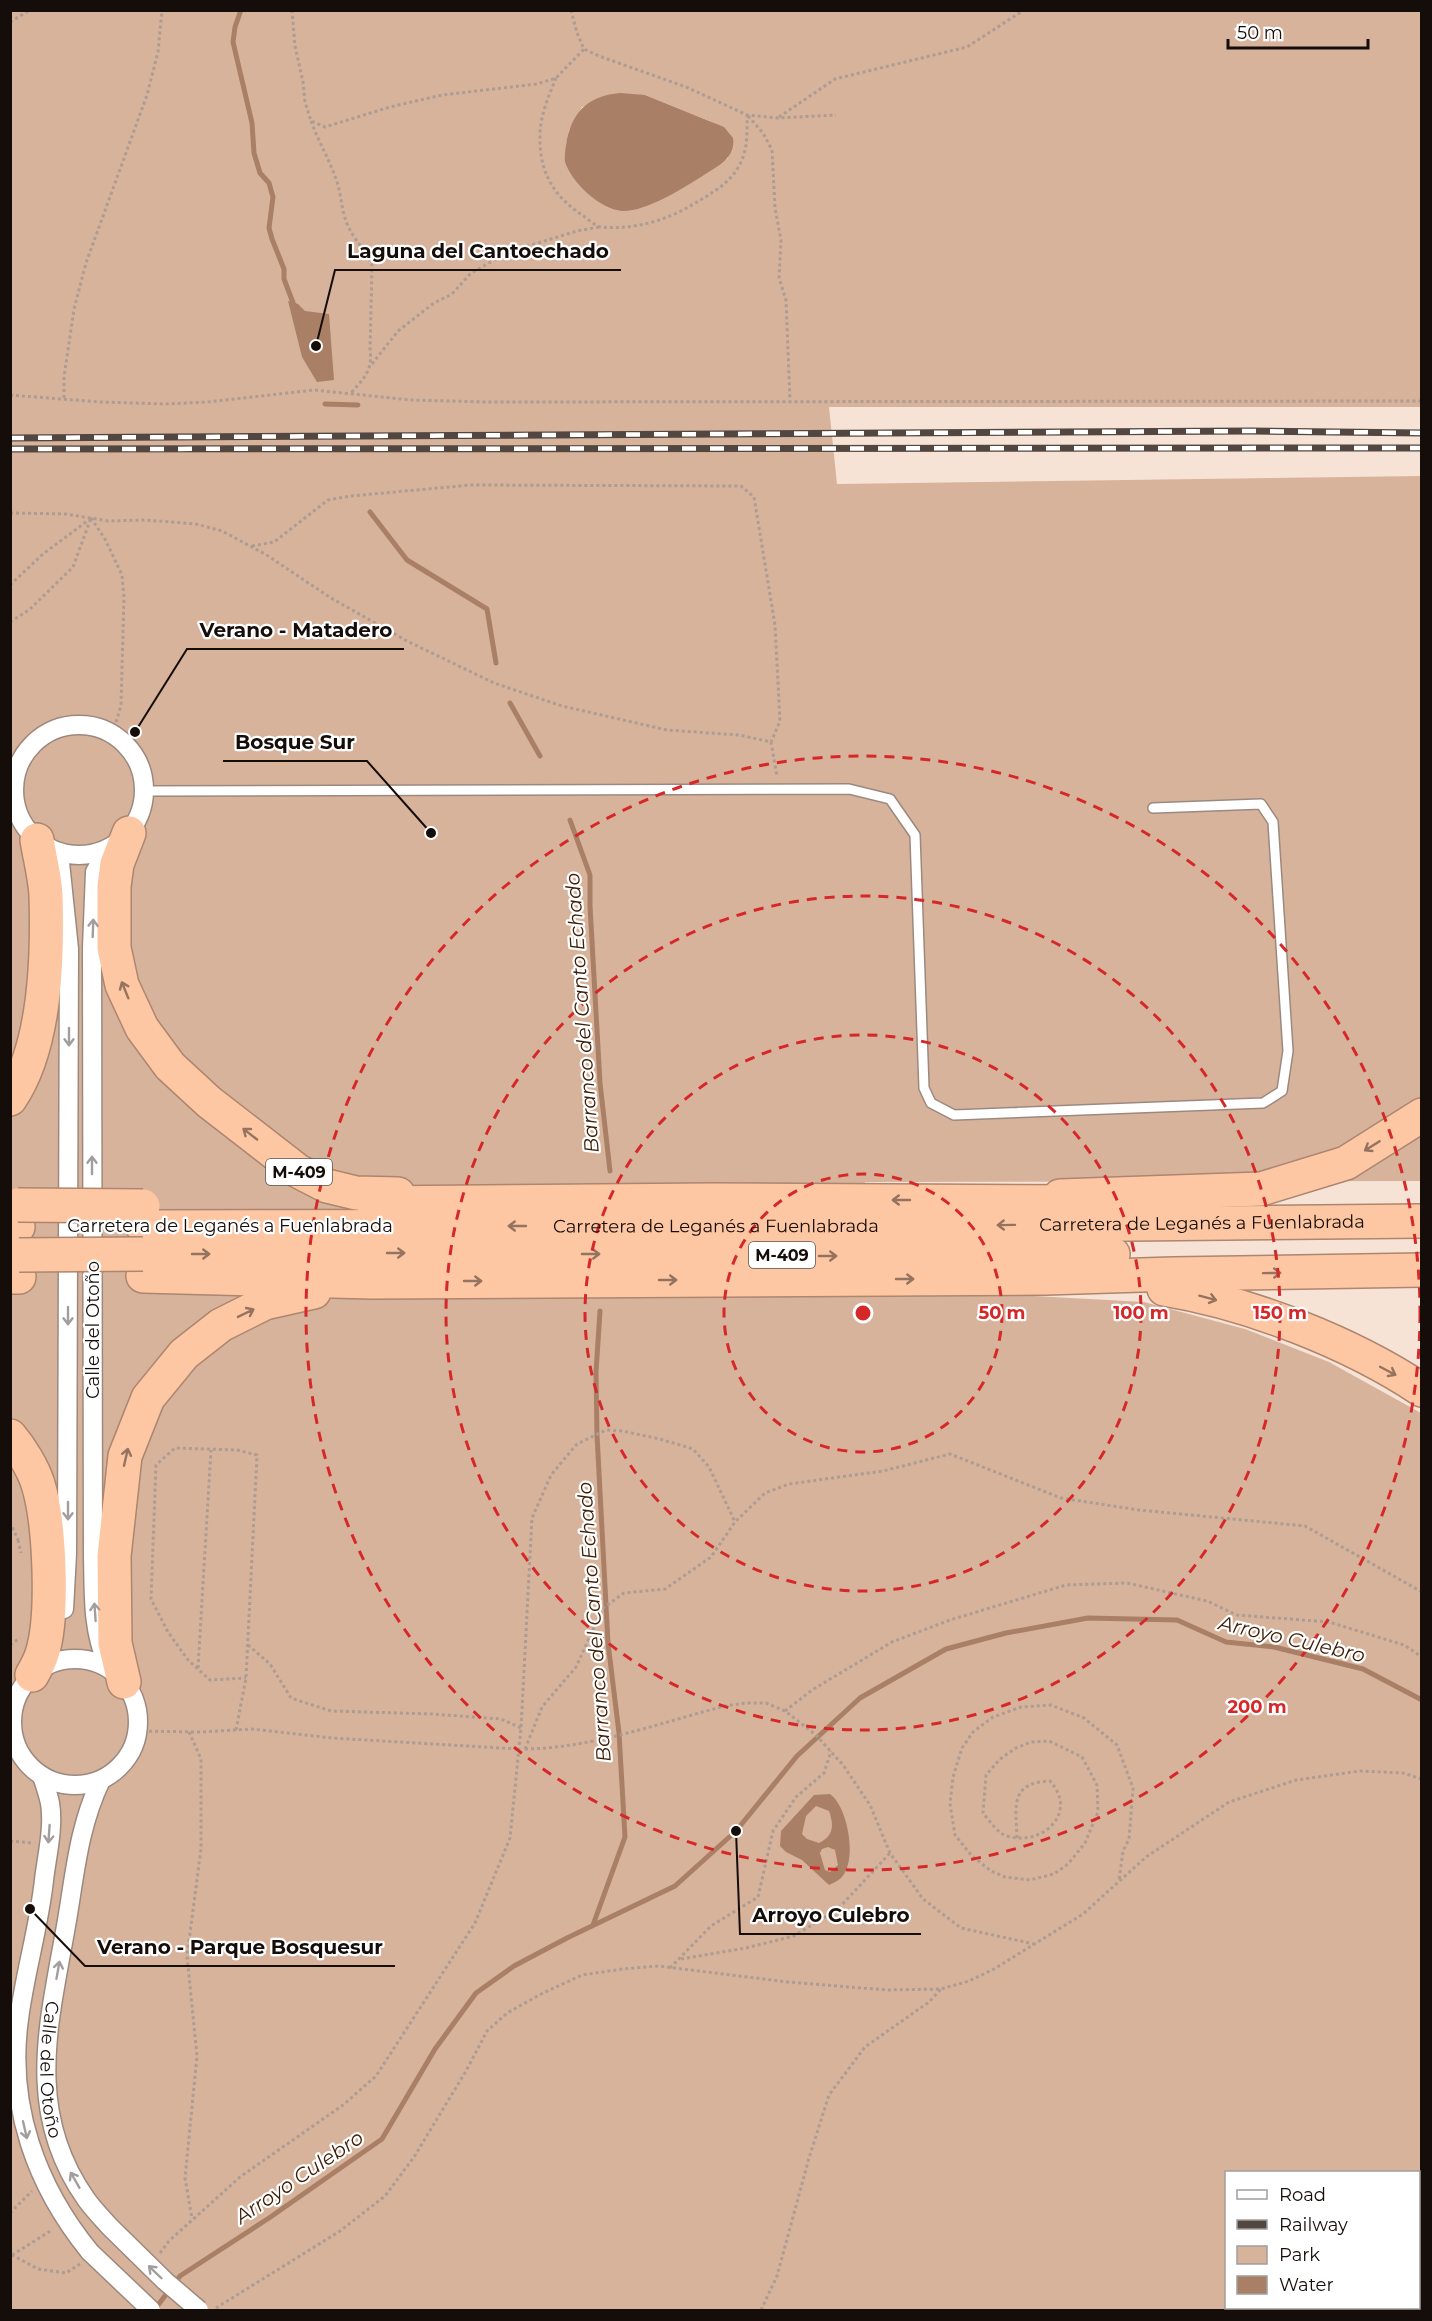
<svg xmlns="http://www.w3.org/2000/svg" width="1432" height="2321" font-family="Montserrat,sans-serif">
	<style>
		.green { fill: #d8b39c; fill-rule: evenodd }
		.water { fill: #a97f65; fill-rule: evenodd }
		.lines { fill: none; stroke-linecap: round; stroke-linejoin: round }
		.stream { stroke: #a97f65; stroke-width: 5 }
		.lane-casing { stroke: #9c897e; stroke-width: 12 }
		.street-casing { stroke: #9c897e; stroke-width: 21 }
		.highway-casing { stroke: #ac866e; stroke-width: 36 }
		.path { stroke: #ac9c92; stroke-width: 3; stroke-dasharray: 3 3; stroke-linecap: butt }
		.lane { stroke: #fff; stroke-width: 9 }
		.street { stroke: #fff; stroke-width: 18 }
		.highway { stroke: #fec7a4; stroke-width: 33 }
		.rail-casing { stroke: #514640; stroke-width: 7 }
		.rail { stroke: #fff; stroke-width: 4.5; stroke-dasharray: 14; stroke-linecap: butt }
		.street-bridge-casing { stroke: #9c897e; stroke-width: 21; stroke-linecap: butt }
		.highway-bridge-casing { stroke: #ac866e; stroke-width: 36; stroke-linecap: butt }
		.street-bridge { stroke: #fff; stroke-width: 18 }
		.highway-bridge { stroke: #fec7a4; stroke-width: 33 }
		.oneway { stroke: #a19e9d }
		.oneway2 { stroke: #95735e }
		.ring { fill: none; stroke: #d62828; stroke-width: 3; stroke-dasharray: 10 8 }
		.labels { text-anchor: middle; stroke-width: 4.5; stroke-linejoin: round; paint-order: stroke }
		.shield { fill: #fff; stroke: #5a5653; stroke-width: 1.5 }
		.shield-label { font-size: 16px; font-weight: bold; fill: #140d09 }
		.street-label { font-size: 18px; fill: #140d09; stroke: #fff }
		.water-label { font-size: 20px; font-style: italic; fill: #3e200a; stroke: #fff }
		.centre { fill: #d62828; stroke: #fff; stroke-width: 3 }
		.ring-label { font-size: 18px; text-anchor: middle; font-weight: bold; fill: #d62828; stroke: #fff; stroke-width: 4.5; stroke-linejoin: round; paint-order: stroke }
		.leader { fill: none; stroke: #140d09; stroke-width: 2 }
		.callout-dot { fill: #140d09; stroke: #fff; stroke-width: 2 }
		.callout-label { font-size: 20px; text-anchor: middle; font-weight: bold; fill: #140d09; stroke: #fff; stroke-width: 4.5; stroke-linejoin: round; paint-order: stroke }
	</style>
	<rect width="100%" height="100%" fill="#f7e3d6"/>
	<path class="green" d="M 11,11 L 1421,11 L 1421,407 L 829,407 L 837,484 L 1421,476 L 1421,1181 L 865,1182 L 870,1297 L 998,1294 L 1144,1302 L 1245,1329 L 1329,1362 L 1421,1413 L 1421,2310 L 11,2310 ZM 645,95 L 712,122 L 728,158 L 685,187 L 566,146 L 569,130 L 582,107 ZM 1226,2172 L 1418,2172 L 1418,2308 L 1226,2308 Z"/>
	<path class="water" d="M 620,93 L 645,95 L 724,127 L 733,138 C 736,159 716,167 701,177 C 682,189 645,212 622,211 C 600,209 572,183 565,162 C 564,155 566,146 567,139 C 574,109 590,96 620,93 Z
		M 288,301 L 298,304 L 305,311 L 329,314 L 334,380 L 317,382 L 302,357 Z
		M 830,1794 C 848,1807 858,1861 841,1878 C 838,1881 833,1883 829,1885 L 802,1860 L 786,1852 L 780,1846 L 781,1831 L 814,1795 ZM 816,1806 L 829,1811 C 834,1825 834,1836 819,1843 L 807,1839 L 802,1834 L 806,1816 ZM 828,1847 L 835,1850 L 838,1865 L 830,1872 L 825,1870 L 820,1853 L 822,1849 Z"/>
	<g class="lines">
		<path class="stream" d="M 241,10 L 235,27 L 233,42 L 252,123 L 254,153 L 260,173 L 269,183 L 273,197 L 269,228 L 272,239 L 284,269 L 284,279 L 295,308
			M 325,404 L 358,405
			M 370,512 L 407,560 L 487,609 L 496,663
			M 510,703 L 540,756
			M 570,820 L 590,875 L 590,906 L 600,1083 L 610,1171
			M 593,1925 L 625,1837 L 619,1733 L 608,1643 L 597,1435 L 596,1372 L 600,1311
			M 155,2309 L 180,2276 L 269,2218 L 382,2139 L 435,2049 L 476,1993 L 514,1966 L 567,1938 L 675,1886 L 736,1831 L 797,1756 L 860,1698 L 946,1649 L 1006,1633 L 1088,1618 L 1177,1620 L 1226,1642 L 1274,1647 L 1363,1669 L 1422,1700"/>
		<defs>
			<path id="lane" d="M 145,791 L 849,789 L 890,799 L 915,835 L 924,1088 L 931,1103 L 954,1115 L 1263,1103 L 1282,1091 L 1288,1051 L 1273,822 L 1261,804 L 1153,808"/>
			<g id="street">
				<circle cx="79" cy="790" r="65"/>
				<path d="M 59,853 L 69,949 L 67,1554 L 64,1609"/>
				<circle cx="75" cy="1722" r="63"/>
				<path d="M 107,1664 C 92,1627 94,1596 93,1557 L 92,948 L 95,872 L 108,849"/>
				<path d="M 42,1776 C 45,1785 48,1794 50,1803 C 54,1827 47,1855 44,1880 C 39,1927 25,1972 19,2019 C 7,2105 36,2186 90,2252"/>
				<path id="s1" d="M 101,1780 C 78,1828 75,1875 66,1926 C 49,2023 24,2111 86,2199 C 93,2209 102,2218 110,2227"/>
			</g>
			<g id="highway">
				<path d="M 129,833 L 117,864 L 114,886 L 114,948 L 122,985 L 142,1028 L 170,1066 L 209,1102 L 298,1171 L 327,1186 L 356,1193 L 398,1194"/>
				<path d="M 10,1099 C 46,1047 48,957 46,895 C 45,877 40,858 37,840"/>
				<path d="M 1060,1196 L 1261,1189 L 1346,1163 L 1422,1115"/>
				<path d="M 373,1203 L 712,1200 L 1084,1202"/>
				<path d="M 10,1227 L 18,1227"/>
				<path id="s2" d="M 143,1227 L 937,1226 L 1422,1221"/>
				<path d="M 143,1254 L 502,1253 L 939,1256 L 1113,1254"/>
				<path d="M 143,1276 L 372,1282 L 1046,1278 L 1173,1274 L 1422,1270"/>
				<path d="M 10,1277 L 19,1277"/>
				<path d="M 1164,1289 C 1249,1303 1350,1342 1422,1390"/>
				<path d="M 10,1436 C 21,1449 33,1468 38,1484 C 50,1523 54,1616 42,1654 C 40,1661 36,1668 32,1675"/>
				<path d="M 124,1682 L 115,1643 L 114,1556 L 125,1456 L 148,1398 L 184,1354 L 221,1325 L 265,1303 L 314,1292"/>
			</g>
		</defs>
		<use href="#lane" class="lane-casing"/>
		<use href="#street" class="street-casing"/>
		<use href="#highway" class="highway-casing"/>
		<path class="path" d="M 292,10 L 295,46 L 303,82 L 305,102 L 311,121 L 325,127 L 390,107 L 442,95 L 537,84 L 556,78 L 584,49
			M 571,10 L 577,33 L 584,49 L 599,56 L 686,87 L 747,115 L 778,118 L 836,115
			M 10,22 L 30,10
			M 556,78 C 548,98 539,118 540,140 C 540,174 555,197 582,215 C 588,219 595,226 601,227 C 636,230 668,220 697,202 C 714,192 731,182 740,164 C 748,149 747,132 747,115
			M 748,116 L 763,133 L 772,150 L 775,208 L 781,240 L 779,278 L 786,300 L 790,401
			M 779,117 L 835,79 L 967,47 L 1024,10
			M 311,121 C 319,143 331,162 338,185 C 341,197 342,210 346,221 C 352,238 365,249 372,265 L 370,351 C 373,371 363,379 350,394
			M 372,364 L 398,331 L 434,303 L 452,294 L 470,274 L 508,252 L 577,231 L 599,227
			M 10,395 L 100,402 L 166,404 L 208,402 L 314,390 L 411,400 L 486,402 L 1422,401
			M 64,398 L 64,377 L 74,309 L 86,263 L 147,95 L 158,52 L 162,10
			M 10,513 L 66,514 L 108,521 L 145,520 L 196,524 L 222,531 L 265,554 L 331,598 L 407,641 L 494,683 L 562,706 L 667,730 L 739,735 L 771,742 L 777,776
			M 91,518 L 105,539 L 122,575 L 124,597 L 121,705 L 113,733
			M 252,546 L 274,542 L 328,500 L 351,496 L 471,485 L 741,486 L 754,497 L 775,625 L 780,721 L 771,742
			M 10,585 L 43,554 L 90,519
			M 10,622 L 29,610 L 73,567 L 91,518
			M 10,1522 L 18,1540
			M 18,1540 L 21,1553
			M 10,1645 L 20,1638
			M 248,1645 L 270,1664 L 291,1698 L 331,1711 L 432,1714 L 501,1719 L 521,1728
			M 198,1668 L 211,1450
			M 785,1711 L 812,1690 L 892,1642 L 950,1620 L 1066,1585 L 1127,1583 L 1207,1601 L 1237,1615 L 1329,1622 L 1404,1645 L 1422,1657
			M 236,1730 L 246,1678 L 257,1455 L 237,1450 L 175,1448 L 156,1465 L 151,1599 L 168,1632 L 188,1660 L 210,1680 L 246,1678
			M 137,1731 L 201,1732 L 252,1729 L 332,1738 L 518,1749
			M 189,1732 L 201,1759 L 201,1849 L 187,1956 L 197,2056 L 185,2178 L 192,2219
			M 525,1749 L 542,1707 L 576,1667 L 603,1608 L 624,1593 L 665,1589 L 711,1557 L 735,1522 L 765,1493 L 789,1484 L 883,1471 L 950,1454 L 1061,1498 L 1139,1510 L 1305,1526 L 1422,1592
			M 525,1749 C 593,1748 659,1723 725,1706 L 746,1703 L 766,1703 L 785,1711 L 816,1735 L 843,1765 L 870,1805 L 890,1853 L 923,1899 L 961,1928 L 1034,1944
			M 1017,1838 C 1016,1806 1009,1783 1050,1781 C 1079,1813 1042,1847 1007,1836 C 998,1834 989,1820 983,1813 L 986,1775 L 1000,1759 L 1016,1748 L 1031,1742 L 1049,1741 L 1082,1757 L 1097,1785 L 1098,1812 L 1085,1843 L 1068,1864 L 1054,1874 L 1030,1880 L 1005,1877 L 991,1871 L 971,1855 L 955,1835 L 950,1804 L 953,1777 L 962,1748 L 973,1732 L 993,1717 L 1021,1707 L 1051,1705 L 1084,1718 L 1117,1745 L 1133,1788 L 1129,1839 L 1123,1851 L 1119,1880
			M 10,1841 L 32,1843
			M 681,1959 L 746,1948 L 794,1936 L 838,1909 L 890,1853
			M 670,1968 L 711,1926 L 758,1897 L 773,1831 L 796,1797 L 824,1773 L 831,1751
			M 10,2213 L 32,2191
			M 10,2249 L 12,2255 L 38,2269 L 66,2273 L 80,2264
			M 160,2253 L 169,2241 L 240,2177 L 343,2105 L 376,2076 L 475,1923 L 510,1838 L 521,1728 L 532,1518 L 551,1475 L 577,1444 L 606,1430 L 622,1431 L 660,1439 L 693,1449 L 709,1467 L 735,1522
			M 12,2255 L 52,2230
			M 216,2308 L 340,2231 L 385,2196 L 414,2157 L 466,2071 L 487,2031 L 507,2013 L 543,1993 L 582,1975 L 623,1969 L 658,1966 L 788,1982 L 887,1990 L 941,1989 L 969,1981 L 994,1969 L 1083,1914 L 1146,1857 L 1229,1802 L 1296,1780 L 1360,1771 L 1403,1773 L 1422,1779
			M 761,2310 L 777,2276 L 809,2158 L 829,2095 L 865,2047 L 929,2002 L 941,1989"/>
		<use href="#lane" class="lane"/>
		<use href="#street" class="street"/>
		<use href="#highway" class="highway"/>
		<defs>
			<path id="rail" d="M 10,438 L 1251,431 L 1422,433
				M 10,449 L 1422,448"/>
		</defs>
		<use href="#rail" class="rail-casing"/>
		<use href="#rail" class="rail"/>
		<defs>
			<path id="street-bridge" d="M 110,2227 L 165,2281 L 199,2310
				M 90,2252 L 151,2310"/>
			<path id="highway-bridge" d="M 18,1205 L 143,1206
				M 19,1255 L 143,1254"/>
		</defs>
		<use href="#street-bridge" class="street-bridge-casing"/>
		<use href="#highway-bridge" class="highway-bridge-casing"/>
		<use href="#street-bridge" class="street-bridge"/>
		<use href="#highway-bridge" class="highway-bridge"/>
	</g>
	<defs><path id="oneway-shaft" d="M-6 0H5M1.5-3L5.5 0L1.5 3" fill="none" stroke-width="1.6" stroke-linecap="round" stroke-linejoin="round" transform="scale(1.5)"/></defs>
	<g class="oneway">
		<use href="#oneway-shaft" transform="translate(93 928) rotate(-88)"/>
		<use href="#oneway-shaft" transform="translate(69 1037) rotate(90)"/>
		<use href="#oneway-shaft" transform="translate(92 1165) rotate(-90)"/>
		<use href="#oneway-shaft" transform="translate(68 1316) rotate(90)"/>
		<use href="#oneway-shaft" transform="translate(68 1511) rotate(90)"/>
		<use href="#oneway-shaft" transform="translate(95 1612) rotate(-94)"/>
		<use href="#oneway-shaft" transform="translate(49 1834) rotate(94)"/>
		<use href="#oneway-shaft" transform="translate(58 1970) rotate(-80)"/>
		<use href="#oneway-shaft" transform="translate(25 2130) rotate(77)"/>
		<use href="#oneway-shaft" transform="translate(75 2180) rotate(-120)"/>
		<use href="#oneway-shaft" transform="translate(155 2272) rotate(-136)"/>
	</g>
	<g class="oneway2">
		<use href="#oneway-shaft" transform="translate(125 990) rotate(-112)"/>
		<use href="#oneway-shaft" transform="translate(250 1134) rotate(-142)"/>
		<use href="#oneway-shaft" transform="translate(1372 1146) rotate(148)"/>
		<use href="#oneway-shaft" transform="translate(901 1200) rotate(180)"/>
		<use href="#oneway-shaft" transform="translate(1006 1225) rotate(179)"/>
		<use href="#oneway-shaft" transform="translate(517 1226) rotate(-180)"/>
		<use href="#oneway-shaft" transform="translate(396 1253)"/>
		<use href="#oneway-shaft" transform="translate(201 1254)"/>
		<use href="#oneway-shaft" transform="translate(591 1254)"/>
		<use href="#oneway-shaft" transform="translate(828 1256)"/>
		<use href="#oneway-shaft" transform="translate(1272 1273) rotate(-1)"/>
		<use href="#oneway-shaft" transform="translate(905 1279)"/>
		<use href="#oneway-shaft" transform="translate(668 1280)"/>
		<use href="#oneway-shaft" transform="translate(473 1281)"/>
		<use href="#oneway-shaft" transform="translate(1208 1298) rotate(15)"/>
		<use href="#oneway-shaft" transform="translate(246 1313) rotate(-26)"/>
		<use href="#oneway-shaft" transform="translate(1388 1371) rotate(28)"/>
		<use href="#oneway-shaft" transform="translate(126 1457) rotate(-77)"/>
	</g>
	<g class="ring">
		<circle cx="863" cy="1313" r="139"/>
		<circle cx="863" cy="1313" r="278"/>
		<circle cx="863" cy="1313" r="417"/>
		<circle cx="863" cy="1313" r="557"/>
	</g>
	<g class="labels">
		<g class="shield">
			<rect x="266" y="1159" width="66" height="26" rx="4.5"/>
			<rect x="749" y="1242" width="66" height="26" rx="4.5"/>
		</g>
		<g class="shield-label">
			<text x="299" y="1178">M-409</text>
			<text x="782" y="1261">M-409</text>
		</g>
		<g class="street-label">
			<text dy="6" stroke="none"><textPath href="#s2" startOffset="1059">Carretera de Leganés a Fuenlabrada</textPath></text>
			<text x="230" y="1232">Carretera de Leganés a Fuenlabrada</text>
			<text dy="6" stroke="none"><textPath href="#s2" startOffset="573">Carretera de Leganés a Fuenlabrada</textPath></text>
			<text transform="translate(93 1330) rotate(-90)" y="6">Calle del Otoño</text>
			<text dy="6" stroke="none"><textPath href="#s1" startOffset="296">Calle del Otoño</textPath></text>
		</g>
		<g class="water-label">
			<text transform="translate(582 1013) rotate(-94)" y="7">Barranco del Canto Echado</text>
			<text transform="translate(594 1622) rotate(-94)" y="7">Barranco del Canto Echado</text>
			<text transform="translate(1292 1639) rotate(13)" y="7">Arroyo Culebro</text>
			<text transform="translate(299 2177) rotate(-34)" y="7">Arroyo Culebro</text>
		</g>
	</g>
	<circle cx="863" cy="1313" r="9" class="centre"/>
	<g class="ring-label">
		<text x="1002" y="1319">50 m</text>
		<text x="1141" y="1319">100 m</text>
		<text x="1280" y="1319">150 m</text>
		<text x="1257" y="1713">200 m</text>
	</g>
	<path class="leader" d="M316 346L335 270H621M135 732L187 649H404M431 833L367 761H223M736 1831L740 1934H921M30 1909L85 1966H395"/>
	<g class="callout-dot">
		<circle cx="316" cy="346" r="6"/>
		<circle cx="135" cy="732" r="6"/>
		<circle cx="431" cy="833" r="6"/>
		<circle cx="736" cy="1831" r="6"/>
		<circle cx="30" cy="1909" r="6"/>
	</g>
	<g class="callout-label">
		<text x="478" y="258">Laguna del Cantoechado</text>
		<text x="296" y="637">Verano - Matadero</text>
		<text x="295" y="749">Bosque Sur</text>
		<text x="831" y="1922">Arroyo Culebro</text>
		<text x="240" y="1954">Verano - Parque Bosquesur</text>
	</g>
	<rect width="1432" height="2321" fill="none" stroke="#140d09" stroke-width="24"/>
	<rect x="1225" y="2171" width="195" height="138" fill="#ffffff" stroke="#a19e9d" stroke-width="1.5"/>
	<rect x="1237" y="2190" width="30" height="9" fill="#ffffff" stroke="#a19e9d" stroke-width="1.5"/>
	<text x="1279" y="2201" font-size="18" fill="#140d09">Road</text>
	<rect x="1237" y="2220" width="30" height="9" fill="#514640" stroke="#a19e9d" stroke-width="1.5"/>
	<text x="1279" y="2231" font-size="18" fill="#140d09">Railway</text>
	<rect x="1237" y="2246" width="30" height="18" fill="#d8b39c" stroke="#a19e9d" stroke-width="1.5"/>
	<text x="1279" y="2261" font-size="18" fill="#140d09">Park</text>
	<rect x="1237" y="2276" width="30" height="18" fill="#a97f65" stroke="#a19e9d" stroke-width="1.5"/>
	<text x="1279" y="2291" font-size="18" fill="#140d09">Water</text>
	<path d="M1228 39v9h140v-9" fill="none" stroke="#140d09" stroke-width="3"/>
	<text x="1237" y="39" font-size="18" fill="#140d09" stroke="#ffffff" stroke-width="4.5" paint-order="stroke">50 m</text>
</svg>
